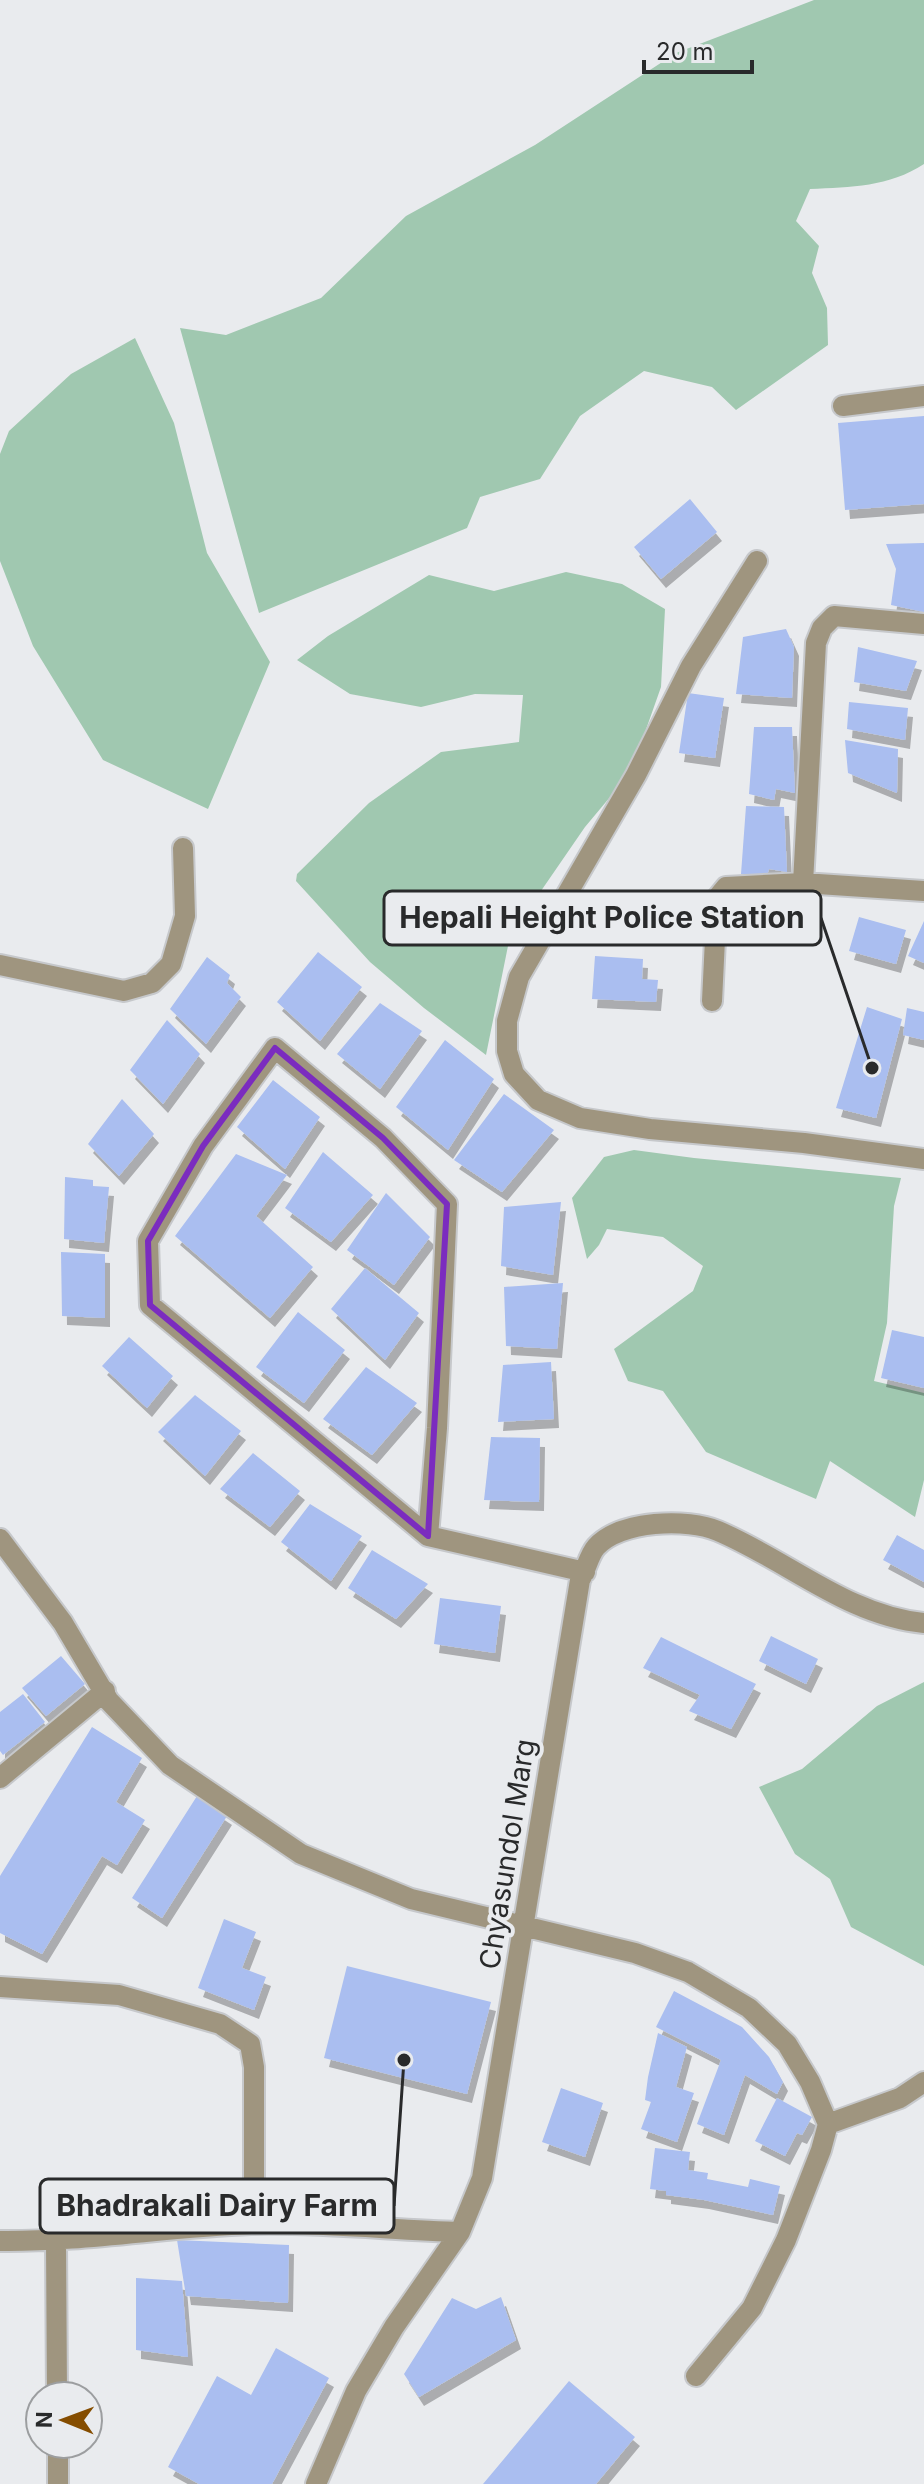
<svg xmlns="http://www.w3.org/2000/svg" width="924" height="2484" font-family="Inter,sans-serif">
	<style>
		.green { fill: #a0c8b0 }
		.building { fill: #aabef0; filter: url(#shadow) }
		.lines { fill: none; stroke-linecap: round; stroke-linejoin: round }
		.minor-casing { stroke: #c6c8cb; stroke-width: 24 }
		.minor { stroke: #9f957f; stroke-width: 20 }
		.marked { fill: none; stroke: #7b2cbf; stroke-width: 6; stroke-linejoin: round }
		.labels { text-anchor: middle; stroke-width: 8; stroke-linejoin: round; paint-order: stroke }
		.street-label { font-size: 28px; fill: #292a2b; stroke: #e9ebee }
		.leader { fill: none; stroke: #292a2b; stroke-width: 3 }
		.callout-dot { fill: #292a2b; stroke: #e9ebee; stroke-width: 3 }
		.callout { fill: #e9ebee; stroke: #292a2b; stroke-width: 3 }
		.callout-label { font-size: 30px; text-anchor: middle; font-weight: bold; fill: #292a2b }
	</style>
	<defs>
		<filter id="shadow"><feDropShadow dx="5" dy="9" stdDeviation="0" flood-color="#0004"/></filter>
	</defs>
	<rect width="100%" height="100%" fill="#e9ebee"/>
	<path class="green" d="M 814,0 L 924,0 L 924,164 C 889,187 851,187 810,189 L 796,221 L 819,246 L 812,273 L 827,308 L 828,345 L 736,410 L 712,387 L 644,371 L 580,416 L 540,479 L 480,497 L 467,528 L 259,613 L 180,328 L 226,335 L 321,298 L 406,216 L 535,145 L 676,53 Z
		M 135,338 L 174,423 L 207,553 L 270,662 L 208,809 L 103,760 L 33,646 L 0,561 L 0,454 L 9,431 L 71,374 Z
		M 566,572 L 622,584 L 665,609 L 661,687 L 631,772 L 585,827 L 510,936 L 486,1055 L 424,1008 L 370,962 L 296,881 L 297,874 L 369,803 L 441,752 L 519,742 L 523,695 L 475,694 L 421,707 L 350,694 L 297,660 L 328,636 L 429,575 L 494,591 Z
		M 634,1150 L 694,1158 L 901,1178 L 894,1206 L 887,1323 L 874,1381 L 924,1393 L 924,1480 L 915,1517 L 830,1461 L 816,1499 L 706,1452 L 663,1391 L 628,1381 L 614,1349 L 693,1291 L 703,1266 L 663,1237 L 607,1229 L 599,1245 L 587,1259 L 572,1198 L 604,1157 Z
		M 924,1682 L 924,1966 L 851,1927 L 830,1879 L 795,1854 L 759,1787 L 802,1769 L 877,1706 Z"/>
	<path class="building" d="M 924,416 L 924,504 L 845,510 L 838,423 Z
		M 690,499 L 717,532 L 661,579 L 634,547 Z
		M 924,543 L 924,612 L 891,605 L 896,569 L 886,544 Z
		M 786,629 L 794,647 L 792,698 L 736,694 L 743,637 Z
		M 858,647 L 917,661 L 906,691 L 854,682 Z
		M 688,693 L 724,698 L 715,758 L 679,753 Z
		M 849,702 L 908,708 L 905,740 L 847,729 Z
		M 754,727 L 792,727 L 795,793 L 776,789 L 774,800 L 749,794 Z
		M 845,740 L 898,749 L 897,793 L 848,773 Z
		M 746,806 L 784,807 L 787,872 L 769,869 L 766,879 L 741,874 Z
		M 859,917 L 906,930 L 896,964 L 849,951 Z
		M 924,921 L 924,963 L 908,956 Z
		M 318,952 L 362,987 L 320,1041 L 277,1002 Z
		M 595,956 L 643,959 L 642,979 L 658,980 L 656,1002 L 592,999 Z
		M 207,957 L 230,975 L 227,983 L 241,997 L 206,1044 L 170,1009 Z
		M 380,1003 L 422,1031 L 380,1089 L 337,1054 Z
		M 867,1007 L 902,1019 L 876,1118 L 836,1108 Z
		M 907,1008 L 924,1012 L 924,1040 L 903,1035 Z
		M 167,1020 L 200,1054 L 163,1104 L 130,1070 Z
		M 445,1040 L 494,1079 L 448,1150 L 396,1107 Z
		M 273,1080 L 320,1117 L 285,1169 L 237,1127 Z
		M 504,1094 L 554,1130 L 502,1192 L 454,1160 Z
		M 122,1099 L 154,1134 L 119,1176 L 88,1144 Z
		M 323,1152 L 373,1195 L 331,1242 L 285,1208 Z
		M 236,1154 L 287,1175 L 256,1216 L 313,1267 L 270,1318 L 175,1236 Z
		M 65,1177 L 93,1180 L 93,1186 L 109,1187 L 104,1243 L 64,1239 Z
		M 386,1193 L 430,1237 L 394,1285 L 347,1250 Z
		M 561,1202 L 553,1275 L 501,1266 L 504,1207 Z
		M 61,1252 L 105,1254 L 105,1318 L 62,1316 Z
		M 365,1268 L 419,1313 L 385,1360 L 331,1309 Z
		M 563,1283 L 557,1349 L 506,1346 L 504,1287 Z
		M 298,1312 L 345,1350 L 304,1403 L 256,1367 Z
		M 892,1330 L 924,1337 L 924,1388 L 881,1378 Z
		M 129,1337 L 173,1376 L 147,1408 L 102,1366 Z
		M 551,1362 L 554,1419 L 498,1422 L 503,1365 Z
		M 366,1367 L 417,1403 L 372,1455 L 323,1419 Z
		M 195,1395 L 241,1431 L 205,1476 L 158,1432 Z
		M 491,1437 L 540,1438 L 539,1502 L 484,1500 Z
		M 253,1453 L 300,1491 L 270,1527 L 220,1489 Z
		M 310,1504 L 362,1536 L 331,1581 L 281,1542 Z
		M 897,1535 L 924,1550 L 924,1582 L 883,1560 Z
		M 372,1550 L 428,1584 L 396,1619 L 348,1588 Z
		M 440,1598 L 501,1606 L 495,1653 L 434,1644 Z
		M 771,1636 L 818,1659 L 806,1684 L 759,1661 Z
		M 661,1637 L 756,1684 L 731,1729 L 689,1711 L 700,1695 L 643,1668 Z
		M 61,1656 L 85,1684 L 46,1716 L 22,1688 Z
		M 23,1694 L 45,1722 L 3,1755 L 0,1751 L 0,1712 Z
		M 92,1727 L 142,1758 L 116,1802 L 145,1820 L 117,1865 L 102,1856 L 42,1954 L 0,1933 L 0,1876 Z
		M 197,1796 L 227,1816 L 162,1918 L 132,1898 Z
		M 224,1919 L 256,1932 L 242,1968 L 266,1977 L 254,2010 L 198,1988 Z
		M 347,1966 L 491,2002 L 467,2094 L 324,2058 Z
		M 674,1991 L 742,2027 L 769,2057 L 783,2082 L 777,2094 L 745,2075 L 724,2135 L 697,2124 L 721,2060 L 656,2027 Z
		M 658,2033 L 687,2047 L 676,2087 L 694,2093 L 677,2142 L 641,2129 L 651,2102 L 645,2100 L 648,2077 Z
		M 561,2088 L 603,2103 L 585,2157 L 542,2142 Z
		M 777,2098 L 812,2117 L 802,2135 L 797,2133 L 785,2156 L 755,2141 Z
		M 655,2148 L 690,2152 L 688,2170 L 708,2173 L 707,2179 L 748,2187 L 750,2179 L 780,2186 L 773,2215 L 704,2200 L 666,2195 L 666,2191 L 650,2189 Z
		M 177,2240 L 289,2245 L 288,2303 L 186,2296 Z
		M 136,2278 L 182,2281 L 188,2357 L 136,2350 Z
		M 501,2297 L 516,2340 L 419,2397 L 404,2374 L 452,2298 L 476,2309 Z
		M 276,2348 L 329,2378 L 272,2484 L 199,2484 L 168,2467 L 217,2376 L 251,2395 Z
		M 569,2381 L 635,2437 L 596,2484 L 483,2484 Z"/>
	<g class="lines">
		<defs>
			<path id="minor" d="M 843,406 L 924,396
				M 757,561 L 691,666 L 636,775 L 519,977 L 507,1021 L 507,1051 L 514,1074 L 538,1100 L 580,1118 L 650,1129 L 804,1143 L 924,1159
				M 803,883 L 816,643 L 822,628 L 834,616 L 924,624
				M 0,965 L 124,991 L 152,983 L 171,964 L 185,916 L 183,848
				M 712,1001 L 717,898 L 726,887 L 803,883 L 924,891
				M 428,1536 L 437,1428 L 447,1204 L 383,1138 L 275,1048 L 203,1146 L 148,1241 L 150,1305 L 428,1536 L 585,1572
				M 0,1539 L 63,1623 L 109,1701 L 170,1765 L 301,1854 L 411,1899 L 635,1953 L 688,1972 L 749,2008 L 787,2044 L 810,2082 L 828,2124 L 900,2098 L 924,2082
				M 0,1778 L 105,1691
				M 0,1987 L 119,1995 L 220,2024 L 250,2044 L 254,2067 L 254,2224
				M 0,2241 C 84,2242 167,2227 251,2224 C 318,2222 393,2230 460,2232
				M 56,2242 L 57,2396
				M 696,2376 L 752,2308 L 786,2240 L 821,2150 L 828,2124
				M 58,2444 L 58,2484
				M 316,2484 L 356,2391 L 394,2327 L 460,2232 L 482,2178 L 580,1580 C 586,1570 589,1555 596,1547 C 620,1520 688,1518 718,1531 C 787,1560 848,1616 924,1623"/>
		</defs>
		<use href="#minor" class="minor-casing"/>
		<use href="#minor" class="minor"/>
	</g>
	<path class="marked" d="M 275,1048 L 383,1138 L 447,1204 L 428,1536 L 150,1305 L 148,1241 L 203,1146 Z"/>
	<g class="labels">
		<g class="street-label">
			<text transform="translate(507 1854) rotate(-81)" y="10">Chyasundol Marg</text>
		</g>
	</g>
	<path class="leader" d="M872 1068L821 918M404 2060L394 2206"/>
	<g class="callout-dot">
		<circle cx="872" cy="1068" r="8"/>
		<circle cx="404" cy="2060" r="8"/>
	</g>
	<g class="callout">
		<rect x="384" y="891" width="437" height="54" rx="8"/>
		<rect x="40" y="2179" width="354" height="54" rx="8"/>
	</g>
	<g class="callout-label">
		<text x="602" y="928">Hepali Height Police Station</text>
		<text x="217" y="2216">Bhadrakali Dairy Farm</text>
	</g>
	<g transform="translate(64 2420) rotate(271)"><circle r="38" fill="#e9ebee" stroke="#9c9ea0" stroke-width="2"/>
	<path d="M0-6L14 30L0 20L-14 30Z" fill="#854d00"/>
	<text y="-12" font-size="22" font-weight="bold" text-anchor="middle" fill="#292a2b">N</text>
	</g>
	<path d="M644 60v12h108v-12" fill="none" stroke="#292a2b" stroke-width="4"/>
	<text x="656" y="60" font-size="24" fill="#292a2b" stroke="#e9ebee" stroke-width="6" paint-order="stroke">20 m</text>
</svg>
